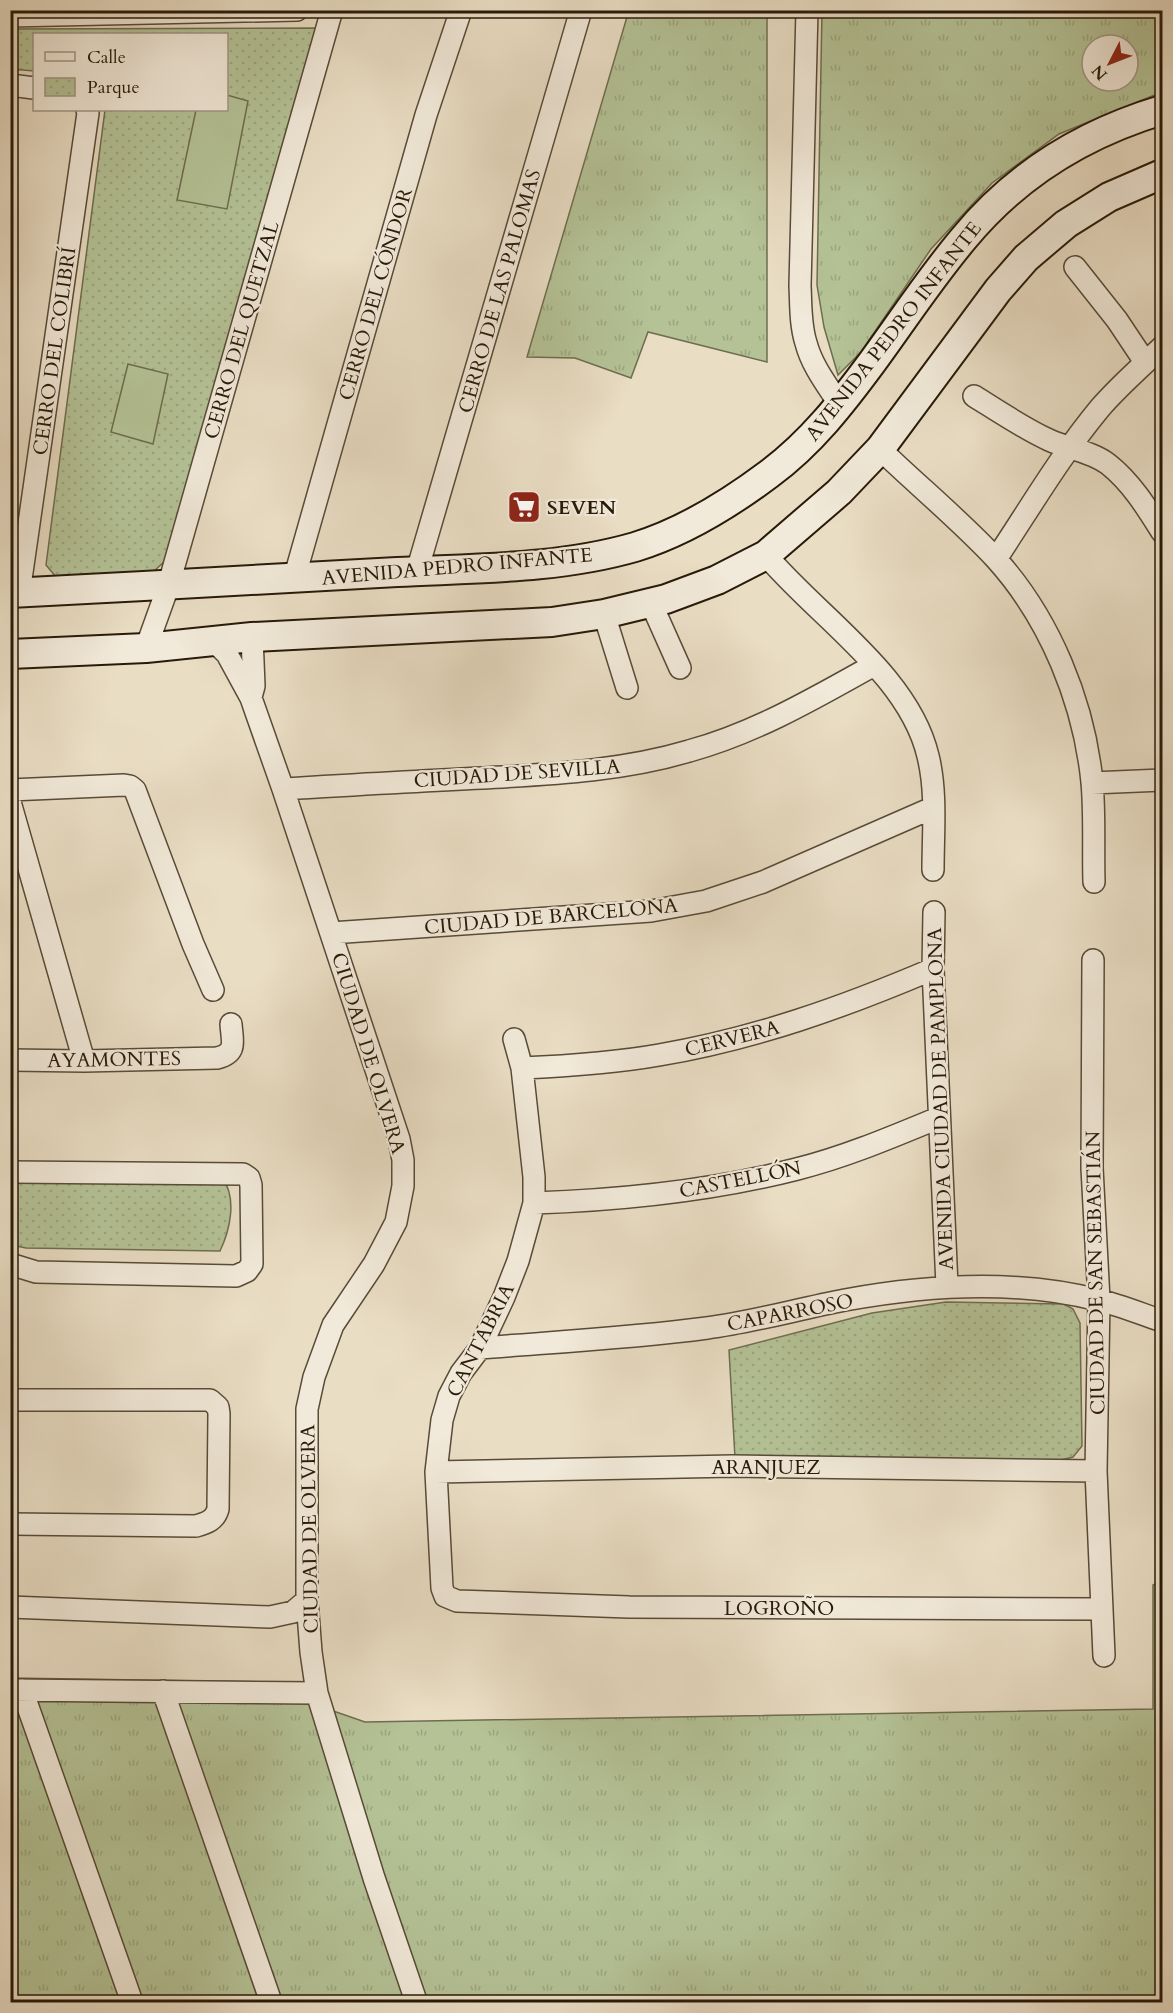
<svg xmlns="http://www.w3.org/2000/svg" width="1173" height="2013" font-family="Cardo,serif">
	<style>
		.grass { fill: url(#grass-tufts); stroke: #6e6e4f; stroke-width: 1.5; fill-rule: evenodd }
		.park { fill: url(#park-dots); stroke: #6e6e4f; stroke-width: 1.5 }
		.garden { fill: #b4c296; stroke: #6e6e4f; stroke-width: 1.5 }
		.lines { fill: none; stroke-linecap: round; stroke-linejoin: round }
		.street-casing { stroke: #584b37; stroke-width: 24 }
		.secondary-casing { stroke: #281a08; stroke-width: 32 }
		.street { stroke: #f1e9d9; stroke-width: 21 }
		.secondary { stroke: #f1e9d9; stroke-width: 28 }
		.labels { text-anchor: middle; stroke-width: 4.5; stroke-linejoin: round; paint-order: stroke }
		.street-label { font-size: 20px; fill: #281a08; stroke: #f1e9d9 }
		.poi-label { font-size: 20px; font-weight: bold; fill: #281a08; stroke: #f1e9d9; text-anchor: start }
	</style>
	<defs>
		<pattern id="grass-tufts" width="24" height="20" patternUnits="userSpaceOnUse" patternTransform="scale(1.5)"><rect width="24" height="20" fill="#b4c296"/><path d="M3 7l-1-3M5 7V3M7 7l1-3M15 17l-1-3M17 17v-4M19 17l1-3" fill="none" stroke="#9ba680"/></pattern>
		<pattern id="park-dots" width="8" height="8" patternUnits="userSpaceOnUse" patternTransform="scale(1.5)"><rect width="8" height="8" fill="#b4c296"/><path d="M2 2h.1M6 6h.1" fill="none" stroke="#9ba680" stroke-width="1.8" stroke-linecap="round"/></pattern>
	</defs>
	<rect width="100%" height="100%" fill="#e9ddc4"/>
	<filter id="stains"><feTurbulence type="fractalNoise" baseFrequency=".00333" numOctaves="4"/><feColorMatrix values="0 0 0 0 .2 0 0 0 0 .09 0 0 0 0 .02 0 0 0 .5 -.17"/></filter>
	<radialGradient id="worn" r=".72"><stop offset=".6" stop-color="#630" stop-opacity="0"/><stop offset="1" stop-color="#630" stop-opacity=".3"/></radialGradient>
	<path class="grass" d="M 629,10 L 767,11 L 767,362 L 648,332 L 631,378 L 575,358 L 527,357 Z
		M 822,11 L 1162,11 L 1162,92 L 1059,134 L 992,183 L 931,249 L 861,352 L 838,375 L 824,327 L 817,285 ZM 1092,45 L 1128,45 L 1128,81 L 1092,81 Z
		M 1162,1581 L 1162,2002 L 11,2002 L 11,1678 L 275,1682 L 316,1705 L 365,1722 L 1153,1709 L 1153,1585 Z"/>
	<path class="park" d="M 319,28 L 165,561 L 154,571 L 56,577 L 46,565 L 105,110 L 226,110 L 226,34 L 34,34 L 34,71 L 11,69 L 11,29 Z
		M 223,1179 C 237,1199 230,1230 220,1251 L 26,1248 L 11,1245 L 11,1181 Z
		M 946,1302 L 1064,1304 L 1073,1309 L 1080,1323 L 1082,1446 L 1073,1457 L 1061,1460 L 735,1458 L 729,1350 L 872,1313 Z"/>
	<path class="garden" d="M 227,95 L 248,101 L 227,209 L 177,200 L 196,110 L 226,110 Z
		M 128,364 L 168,374 L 153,444 L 111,432 Z"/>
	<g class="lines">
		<defs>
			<path id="street" d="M 807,10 L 800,286 C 801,304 800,324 806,343 C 812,366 827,385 840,405
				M 10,16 L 297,10
				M 10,85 L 34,88
				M 1075,267 L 1117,320 L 1145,362
				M 974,396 C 998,411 1023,428 1049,440 C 1068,449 1091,451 1108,464 C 1131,482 1147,508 1162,532
				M 880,449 C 917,485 961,521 996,559 C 1050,619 1084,702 1092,782 C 1095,815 1093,849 1094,882
				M 766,555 C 818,617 909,675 928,756 C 937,792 933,833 933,870
				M 996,559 C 1030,508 1061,455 1100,408 C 1119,386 1141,367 1162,347
				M 417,571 L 581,10
				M 294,579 L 426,115 L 461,10
				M 19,593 L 88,113 L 87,110
				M 651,603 L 680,668
				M 604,614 L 627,688
				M 215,642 L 227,654 L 251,698 L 283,789 L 399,1139 L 403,1160 L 403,1186 L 396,1222 L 374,1264 L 333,1325 L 314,1377 L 307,1409 L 307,1600 L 311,1652 L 317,1693 L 374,1878 L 415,1998
				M 146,648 L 168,587 L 332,10
				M 251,697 L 254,686 L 252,637
				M 1092,783 L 1162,780
				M 283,789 C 350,785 416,781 483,778 C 552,774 622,771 689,751 C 755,733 815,698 874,665
				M 10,790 L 124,785 L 130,786 L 135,790 L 193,944 L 213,990
				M 10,802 L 84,1061
				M 934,912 L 933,969 L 947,1286
				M 331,933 L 651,911 L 706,901 L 763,882 L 932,808
				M 1093,960 L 1092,1168 L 1099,1300 L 1096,1471 L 1104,1656
				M 514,1039 L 522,1068 L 534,1177 L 534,1203 L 518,1261 L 504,1297 L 480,1348 L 461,1373 L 449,1396 L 442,1420 L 436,1472 L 442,1588 L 445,1596 L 457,1601 L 629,1607 L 1102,1609
				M 10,1060 L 84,1061 L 217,1058 C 238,1053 232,1041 231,1024
				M 522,1068 C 568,1066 614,1063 659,1055 C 754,1039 844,1007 933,969
				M 10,1172 L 243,1174 L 249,1178 L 251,1185 L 252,1264 L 247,1271 L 236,1276 L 36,1272 L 10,1264
				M 534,1203 C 622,1200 711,1191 797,1169 C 845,1157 892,1137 938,1118
				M 480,1348 C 555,1342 632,1338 707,1328 C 753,1322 798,1309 845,1300 C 927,1285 1016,1279 1098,1300 C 1120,1305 1141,1314 1162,1321
				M 10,1400 L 210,1400 L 218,1407 L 219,1414 L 218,1509 C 215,1520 207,1523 196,1526 L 10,1524
				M 436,1472 L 733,1466 L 1096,1471
				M 10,1607 L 270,1617 L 293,1612 L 307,1600
				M 11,1690 L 317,1693
				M 22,1690 L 132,2002
				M 163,1691 L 271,2002"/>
			<path id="secondary" d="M 10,593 C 139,586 268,580 397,572 C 476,568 559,569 635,547 C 684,532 729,504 769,474 C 811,443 842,403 873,361 C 903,320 931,277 964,238 C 1016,175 1085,133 1162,110
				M 10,654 L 146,648 L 252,637 L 552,622 L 604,614 L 666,599 L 717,580 L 766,555 L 839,492 L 880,449 L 998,290 L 1026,258 L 1066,224 L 1109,197 L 1162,174"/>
		</defs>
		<use href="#street" class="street-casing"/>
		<use href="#secondary" class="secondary-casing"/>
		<use href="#street" class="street"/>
		<use href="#secondary" class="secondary"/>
	</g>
	<defs>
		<symbol id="supermarket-square" viewBox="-11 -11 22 22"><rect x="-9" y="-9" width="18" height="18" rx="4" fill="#8f2418" stroke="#f1e9d9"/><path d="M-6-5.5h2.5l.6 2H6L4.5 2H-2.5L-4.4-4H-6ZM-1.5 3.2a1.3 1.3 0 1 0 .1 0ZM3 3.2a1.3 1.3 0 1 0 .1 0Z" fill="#fff"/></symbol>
	</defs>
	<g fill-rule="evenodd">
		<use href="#supermarket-square" x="505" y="488" width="38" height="38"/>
	</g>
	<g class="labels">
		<g class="street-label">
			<text transform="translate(499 291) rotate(-74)" y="7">CERRO DE LAS PALOMAS</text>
			<text transform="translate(375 294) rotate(-74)" y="7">CERRO DEL CÓNDOR</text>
			<text transform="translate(241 330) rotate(-74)" y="7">CERRO DEL QUETZAL</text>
			<text transform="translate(893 331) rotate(-52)" y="7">AVENIDA PEDRO INFANTE</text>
			<text transform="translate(54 351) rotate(-82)" y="7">CERRO DEL COLIBRÍ</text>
			<text transform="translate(457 566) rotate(-5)" y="7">AVENIDA PEDRO INFANTE</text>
			<text transform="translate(517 773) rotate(-4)" y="7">CIUDAD DE SEVILLA</text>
			<text transform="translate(551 916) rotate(-5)" y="7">CIUDAD DE BARCELONA</text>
			<text transform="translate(732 1038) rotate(-14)" y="7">CERVERA</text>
			<text transform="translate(369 1053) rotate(73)" y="7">CIUDAD DE OLVERA</text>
			<text transform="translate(114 1059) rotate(-1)" y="7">AYAMONTES</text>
			<text transform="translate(940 1099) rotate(-92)" y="7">AVENIDA CIUDAD DE PAMPLONA</text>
			<text transform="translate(740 1179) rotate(-11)" y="7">CASTELLÓN</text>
			<text transform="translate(1095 1273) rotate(-91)" y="7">CIUDAD DE SAN SEBASTIÁN</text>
			<text transform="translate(790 1312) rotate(-11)" y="7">CAPARROSO</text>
			<text transform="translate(480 1340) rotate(-63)" y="7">CANTABRIA</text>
			<text x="766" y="1474">ARANJUEZ</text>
			<text transform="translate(309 1529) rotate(-91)" y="7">CIUDAD DE OLVERA</text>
			<text x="779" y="1615">LOGROÑO</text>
		</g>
		<g class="poi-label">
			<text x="547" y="514">SEVEN</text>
		</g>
	</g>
	<rect width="1173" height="2013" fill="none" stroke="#e9ddc4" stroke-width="36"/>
	<rect x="12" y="12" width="1149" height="1989" fill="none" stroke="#281a08" stroke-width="3"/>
	<rect x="18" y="18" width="1137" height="1977" fill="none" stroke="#281a08" stroke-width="1.5"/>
	<rect x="33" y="33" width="195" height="78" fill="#f1e9d9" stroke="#a19685" stroke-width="1.5"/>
	<rect x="45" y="52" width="30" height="9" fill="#f1e9d9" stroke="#a19685" stroke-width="1.5"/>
	<text x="87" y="63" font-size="18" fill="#281a08">Calle</text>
	<rect x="45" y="78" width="30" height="18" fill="url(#park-dots)" stroke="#a19685" stroke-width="1.5"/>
	<text x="87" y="93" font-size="18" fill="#281a08">Parque</text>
	<g transform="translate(1110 63) rotate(228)"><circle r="28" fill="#f1e9d9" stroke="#a19685" stroke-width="1.5"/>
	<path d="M0-4.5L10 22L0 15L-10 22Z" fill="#8f2418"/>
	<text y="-9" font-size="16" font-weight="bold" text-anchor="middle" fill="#281a08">N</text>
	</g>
	<rect width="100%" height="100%" filter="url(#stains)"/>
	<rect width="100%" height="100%" fill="url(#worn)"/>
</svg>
